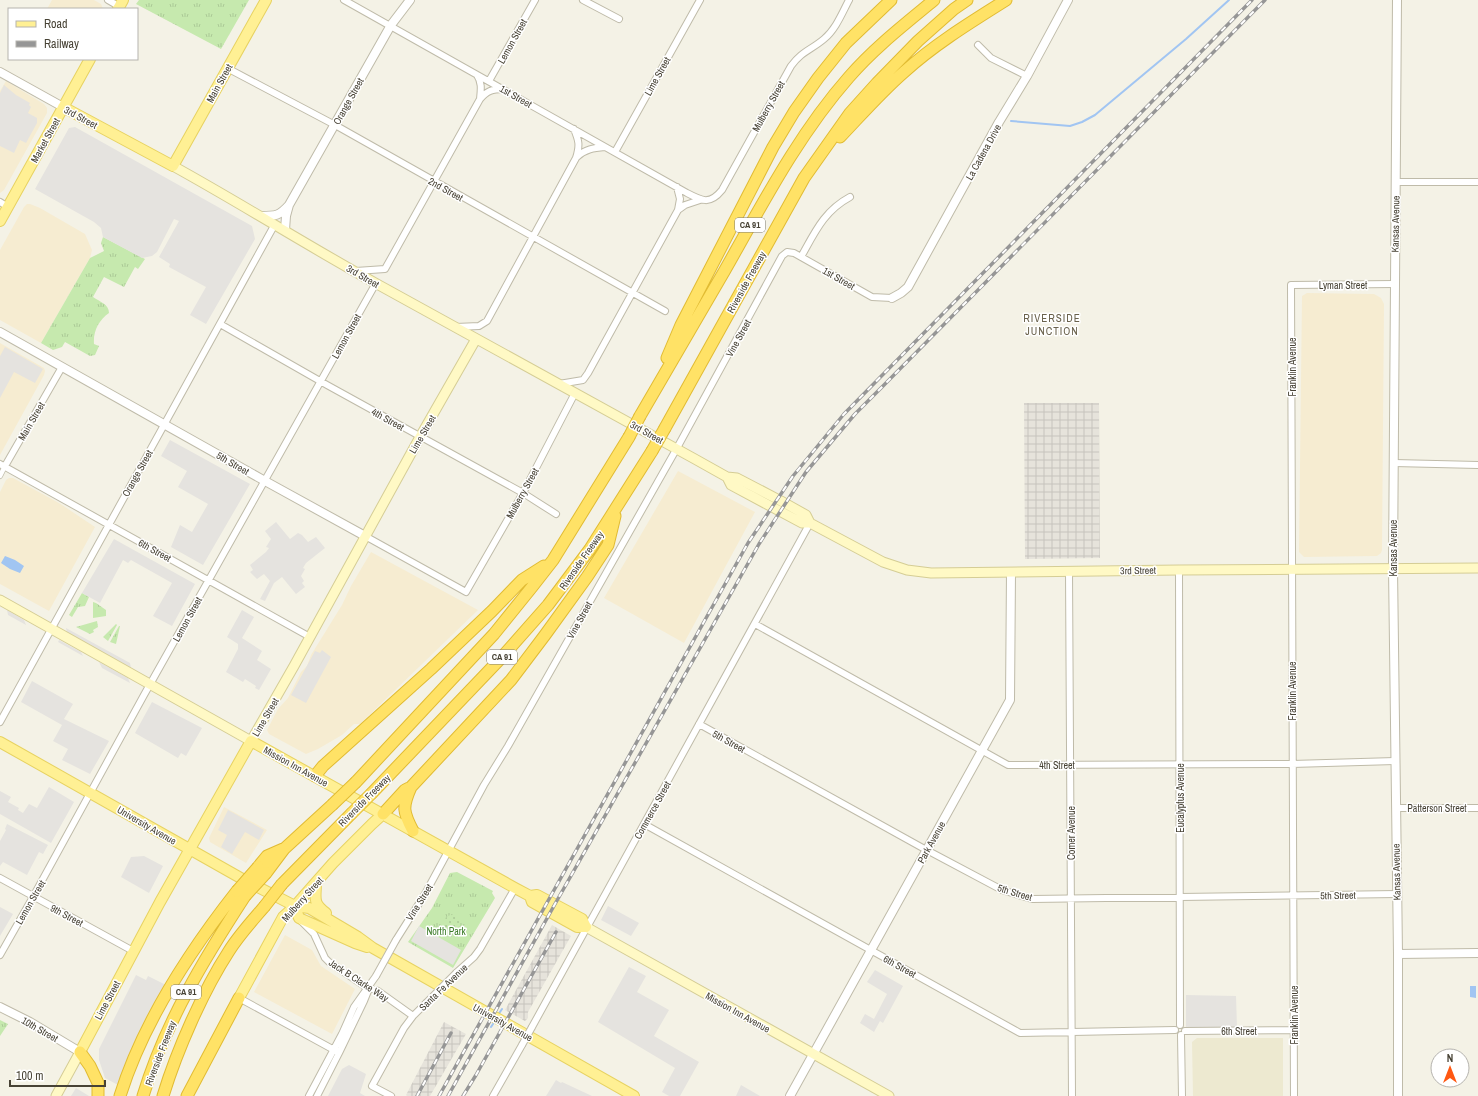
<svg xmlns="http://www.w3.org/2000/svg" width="1478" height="1096" font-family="'Archivo Narrow',sans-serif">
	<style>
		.commercial { fill: #f6ecd1 }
		.industrial { fill: url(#industrial-grid) }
		.education { fill: #ede9d0 }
		.grass { fill: url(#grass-tufts) }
		.garden { fill: url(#garden-dots) }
		.parking { fill: #e5e3df }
		.water { fill: #a1c5f2 }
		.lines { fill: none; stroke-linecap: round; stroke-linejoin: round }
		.stream { stroke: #a1c5f2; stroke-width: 2 }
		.pedestrian-casing { stroke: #bfbba9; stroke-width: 6 }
		.minor-casing { stroke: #bfbba9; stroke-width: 8 }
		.tertiary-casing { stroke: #bfbba9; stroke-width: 10 }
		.secondary-casing { stroke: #d5cd95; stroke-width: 11 }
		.primary-casing { stroke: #e7d261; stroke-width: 12 }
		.motorway-casing { stroke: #e1bb33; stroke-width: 13 }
		.pedestrian { stroke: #fff; stroke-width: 4.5 }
		.minor { stroke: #fff; stroke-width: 6 }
		.tertiary { stroke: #fff; stroke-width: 8 }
		.secondary { stroke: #fff9c5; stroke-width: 9 }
		.primary { stroke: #fff094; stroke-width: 10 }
		.motorway { stroke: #ffe266; stroke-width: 11 }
		.rail-casing { stroke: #969696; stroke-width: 3.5 }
		.rail { stroke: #fff; stroke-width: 2; stroke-dasharray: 6; stroke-linecap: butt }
		.minor-bridge-casing { stroke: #bfbba9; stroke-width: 8; stroke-linecap: butt }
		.motorway-bridge-casing { stroke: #e1bb33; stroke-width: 13; stroke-linecap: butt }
		.minor-bridge { stroke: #fff; stroke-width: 6 }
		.motorway-bridge { stroke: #ffe266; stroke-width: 11 }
		.labels { text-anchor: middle; stroke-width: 3; stroke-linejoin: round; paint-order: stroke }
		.shield { fill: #fff; stroke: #7e7b72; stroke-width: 1 }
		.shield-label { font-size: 9px; font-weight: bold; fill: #474235 }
		.street-label { font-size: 10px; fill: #474235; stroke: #fff }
		.park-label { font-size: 10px; fill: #3a7a27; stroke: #fff }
		.neighbourhood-label { font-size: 11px; letter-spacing: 1px; fill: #6a624c; stroke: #fff }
	</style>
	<defs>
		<pattern id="industrial-grid" width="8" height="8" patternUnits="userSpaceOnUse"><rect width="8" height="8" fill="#e6e3db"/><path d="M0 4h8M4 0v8" fill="none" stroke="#c7c4bd"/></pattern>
		<pattern id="grass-tufts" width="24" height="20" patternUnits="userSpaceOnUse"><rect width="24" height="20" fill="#c6e9ae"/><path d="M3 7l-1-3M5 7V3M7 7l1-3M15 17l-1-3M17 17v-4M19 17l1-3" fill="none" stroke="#abc996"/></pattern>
		<pattern id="garden-dots" width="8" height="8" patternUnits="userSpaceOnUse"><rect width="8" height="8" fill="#c6e9ae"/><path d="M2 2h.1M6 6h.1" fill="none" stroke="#abc996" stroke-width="1.8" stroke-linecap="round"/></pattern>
	</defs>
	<rect width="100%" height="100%" fill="#f4f2e6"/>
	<path class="commercial" d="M 52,0 L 94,0 L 101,4 L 103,9 L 47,9 Z
		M 6,81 L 44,104 L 47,108 L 47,113 L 4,190 L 0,193 L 0,91 Z
		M 27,204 L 30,204 L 40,208 L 85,234 L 92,250 L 90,258 L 41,343 L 0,320 L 0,250 L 24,207 Z
		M 1307,293 L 1374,294 L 1381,298 L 1384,304 L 1382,550 L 1381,553 L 1377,556 L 1304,557 L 1299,552 L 1302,296 Z
		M 0,343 L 44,368 L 45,371 L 44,375 L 0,455 Z
		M 678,471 L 755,512 L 684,643 L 604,598 Z
		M 9,478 L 13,478 L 59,503 L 95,527 L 49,611 L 0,584 L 0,492 L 6,480 Z
		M 371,552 L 478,610 L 360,724 L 354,724 L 342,735 L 318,749 L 306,754 L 269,734 L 267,730 L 278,709 L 288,698 L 301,672 L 307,666 L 311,655 L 342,605 L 351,586 Z
		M 224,807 L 267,830 L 246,863 L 210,842 L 209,838 Z
		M 285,935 L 312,950 L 321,966 L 355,989 L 332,1034 L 254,992 Z"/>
	<path class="industrial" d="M 1024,403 L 1099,403 L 1100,558 L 1025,559 Z
		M 552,925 L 571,936 L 528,1012 L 528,1018 L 525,1021 L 505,1010 Z
		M 444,1022 L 466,1034 L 430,1096 L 407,1096 L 406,1095 Z"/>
	<path class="education" d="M 1197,1038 L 1283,1038 L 1283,1096 L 1193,1096 L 1192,1042 Z"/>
	<path class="grass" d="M 139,0 L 249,0 L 221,49 L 136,4 Z
		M 103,237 L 145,259 L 138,269 L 135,267 L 124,287 L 104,277 L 93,297 C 100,302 109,304 109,313 C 99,320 93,331 94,344 L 99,346 L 95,355 L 90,356 L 65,342 L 62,347 L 53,350 L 41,343 L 90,258 L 104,251 L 101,243 Z
		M 82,593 L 89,597 L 85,606 L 78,607 L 72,617 L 69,615 Z
		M 93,602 L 96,603 L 106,610 L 106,616 L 93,618 Z
		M 97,621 L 98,627 L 93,630 L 94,632 L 90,634 L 76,627 Z
		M 116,624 L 117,625 L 108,641 L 103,637 Z
		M 119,626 L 120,626 L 116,644 L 110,642 Z
		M 457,872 L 493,891 L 492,893 L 495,898 L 453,968 L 408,942 L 432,908 L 450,873 Z
		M 0,1020 L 8,1024 L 0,1036 Z"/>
	<path class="garden" d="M444 923a8 8 0 1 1 16 0a8 8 0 1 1-16 0Z"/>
	<path class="parking" d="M 4,85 L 16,95 L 30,103 L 29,105 L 31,107 L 28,113 L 37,118 L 37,123 L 26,143 L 20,140 L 14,153 L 0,146 L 0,93 Z
		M 75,127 L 252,226 L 255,239 L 206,324 L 190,315 L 206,287 L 169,267 L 170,264 L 159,257 L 179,221 L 174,219 L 157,252 L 152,256 L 142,258 L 103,237 L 101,228 L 94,222 L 35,189 L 69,128 Z
		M 5,347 L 43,369 L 35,383 L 14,372 L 0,398 L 0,356 Z
		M 170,440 L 250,484 L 203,565 L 171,547 L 180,525 L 192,532 L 208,504 L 178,487 L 187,471 L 161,456 Z
		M 276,522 L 290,539 L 298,533 L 302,535 L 308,542 L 316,537 L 325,548 L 306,563 L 303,568 L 305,569 L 301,576 L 304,581 L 302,583 L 305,587 L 296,594 L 282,577 L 274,583 L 265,601 L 260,599 L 270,581 L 264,574 L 257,579 L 250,572 L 253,570 L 250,565 L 266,552 L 269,548 L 266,547 L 271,539 L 265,531 Z
		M 114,539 L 195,584 L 172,626 L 153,616 L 172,583 L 131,560 L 128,563 L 123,560 L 100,603 L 82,593 Z
		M 7,610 L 24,620 L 26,625 L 8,615 Z
		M 242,610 L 254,617 L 242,638 L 262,651 L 257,660 L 271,669 L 259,690 L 255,688 L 256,686 L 245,679 L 243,682 L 226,672 L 238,649 L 238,644 L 227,637 Z
		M 66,628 L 130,663 L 131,668 L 67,633 Z
		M 59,640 L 81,652 L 83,656 L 58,642 Z
		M 322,650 L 331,657 L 306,703 L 291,695 L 315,651 L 320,653 Z
		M 99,662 L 128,678 L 130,683 L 102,668 Z
		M 32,681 L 73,704 L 64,719 L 109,741 L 90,774 L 62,760 L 68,749 L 53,741 L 62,725 L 21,702 Z
		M 152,702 L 202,728 L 186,756 L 181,753 L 178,758 L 135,733 Z
		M 49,787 L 74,802 L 51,843 L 0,814 L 0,791 L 11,797 L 8,802 L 19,808 L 18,810 L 23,813 L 29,804 L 37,808 Z
		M 228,810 L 264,830 L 259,840 L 245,832 L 232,854 L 221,847 L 227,835 L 218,830 Z
		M 7,824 L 48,845 L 43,854 L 39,852 L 27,875 L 3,862 L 0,866 L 0,841 L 6,830 L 5,829 Z
		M 144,856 L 163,866 L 149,893 L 121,877 L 131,857 Z
		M 608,906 L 639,923 L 631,936 L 601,920 Z
		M 0,907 L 13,914 L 0,936 Z
		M 419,926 L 461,950 L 453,965 L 411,941 Z
		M 629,967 L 646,976 L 637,992 L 669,1010 L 654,1036 L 699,1062 L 680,1096 L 669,1096 L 662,1092 L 675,1068 L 598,1022 Z
		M 875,970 L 903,986 L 883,1023 L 880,1021 L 874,1032 L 860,1023 L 865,1014 L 874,1019 L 887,994 L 867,982 Z
		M 136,975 L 146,980 L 148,976 L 166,985 L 118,1085 L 105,1078 L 99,1060 L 99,1049 Z
		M 1186,995 L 1236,996 L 1237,1027 L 1186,1027 Z
		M 349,1065 L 366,1074 L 360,1093 L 365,1096 L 328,1096 L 342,1069 Z
		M 556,1080 L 561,1083 L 562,1082 L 592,1096 L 546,1096 Z
		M 741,1085 L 760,1096 L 736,1096 Z
		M 76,1088 L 89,1096 L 71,1096 Z"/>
	<path class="water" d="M 5,556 L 15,560 L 24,566 L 20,573 L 10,569 L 1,563 Z
		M 1470,986 L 1476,986 L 1476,998 L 1470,997 Z"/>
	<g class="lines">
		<path class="stream" d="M 1011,121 L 1070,126 L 1082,122 L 1095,115 L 1186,39 L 1229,0
			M 498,1015 L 502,1009
			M 491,1027 L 495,1021"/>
		<defs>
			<path id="pedestrian" d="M 0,476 L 5,466"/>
			<path id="minor" d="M 108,0 L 120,7
				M 344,0 L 687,193 C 702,201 710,205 722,190 L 791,66 C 802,51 811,50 824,39 C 836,29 842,13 849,0
				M 583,0 L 619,19
				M 978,45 L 991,58 L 1027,76
				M 227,68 L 335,125 L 665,311
				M 477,75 C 482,83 481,89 480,99
				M 489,81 L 535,0
				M 615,152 L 700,0
				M 577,157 C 585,149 594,148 605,147
				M 1396,182 L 1478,182
				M 0,202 L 8,207
				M 678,210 L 685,205 L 700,200
				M 801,257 C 815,232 824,211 850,197
				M 356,271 L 385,269 L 480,99 C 487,91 492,89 503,89
				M 220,324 L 327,385 L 523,493 L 556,514
				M 456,327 L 479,326 L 487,321 L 576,158 C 580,145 579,141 574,129
				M 559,384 L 583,380 L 588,373 L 678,210 L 680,199 L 677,187
				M 1394,463 L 1478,465
				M 0,464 L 310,637
				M 5,466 L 62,367
				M 365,536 L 466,592 L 523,493 L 575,393
				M 1179,570 L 1180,1025
				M 1069,571 L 1072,1096
				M 755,624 L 1008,765 L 1292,764 L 1395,761
				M 0,722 L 275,224
				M 699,724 L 921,847 L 1002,890 L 1032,899 L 1397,894
				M 1396,808 L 1478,808
				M 644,824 L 1020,1033 L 1175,1030
				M 0,878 L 133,951
				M 301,921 L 314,934 L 325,958 L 329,962 L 363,985 L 378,991 L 413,1016
				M 396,940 L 425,894 L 484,785 L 508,746 L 677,448 L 782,256 L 787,252 L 794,253 L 872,297 L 892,298
				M 0,955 L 33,897 L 144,695 L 376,283
				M 456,973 L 474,957 L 480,949 L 515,888
				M 239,998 L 336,1051
				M 532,1027 L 810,523
				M 1185,1031 L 1294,1030
				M 1181,1035 L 1182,1096
				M 309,1096 L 342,1034 L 354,1007 L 376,976
				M 317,1096 L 339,1053 L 364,1001 L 368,991
				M 391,1096 L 372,1086 L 404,1028 L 413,1016 L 426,1003
				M 493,1096 L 522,1045
				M 1294,1096 L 1291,285 L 1394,284"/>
			<path id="tertiary" d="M 1397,0 L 1393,568 L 1398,954 L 1398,1096
				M 0,72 L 63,107
				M 261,216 C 276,216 279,216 289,205 L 391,25 L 410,0
				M 285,230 L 286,216 L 289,205
				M 892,298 L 901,293 L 908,287 L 999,122 L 1027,76 L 1068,0
				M 0,332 L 265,481 L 365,536
				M 1398,954 L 1478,953
				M 0,1007 L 30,1022 L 80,1052
				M 790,1096 L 1010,700 L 1011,572"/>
			<path id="secondary" d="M 173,166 C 242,204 308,246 377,284 C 494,349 611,412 727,477 L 737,478 L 781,501 L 806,515 L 810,523
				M 727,477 L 731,485 L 802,523 L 810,523 L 883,562 L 907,570 L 931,573 L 1179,570 L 1478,568
				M 0,600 L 251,741 L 294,666 L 420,437 L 476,339
				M 586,927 L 889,1096
				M 56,1096 L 80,1052"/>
			<path id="primary" d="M 118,9 L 123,0
				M 63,107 L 173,166 L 266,0
				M 0,221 L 90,59
				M 0,742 L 246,881 L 295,906 L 309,908 L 358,937 L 373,948 L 634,1096
				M 316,883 C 316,898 312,903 326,913
				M 295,906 L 299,918 L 355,943 L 367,947
				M 239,998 L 283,917 L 295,906 L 333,863 L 372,824 L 383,814
				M 80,1052 L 160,902 L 251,741 L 515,888 L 530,896 L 537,895 L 582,919 L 586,927 L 577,927 L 532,902 L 530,896"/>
			<path id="motorway" d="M 840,137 C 861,115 881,92 904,72 C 935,44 971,22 1006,0
				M 667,358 L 681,325 L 773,147 L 794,112 L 818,78 L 846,43 L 891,0
				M 640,416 C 668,367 697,319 725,270 C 763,203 798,135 849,77 C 874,48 905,24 934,0
				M 665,428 L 804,178 L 850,113 L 877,83 L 918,41 L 954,9 L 967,0
				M 315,776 L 323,766 L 431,669 L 492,611 L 522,580 L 544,566
				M 356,782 L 494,634 L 532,587 L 553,560 L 629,437
				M 372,793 L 502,657 L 548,605 L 590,549 L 652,451
				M 383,814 L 405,790 L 409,788
				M 413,831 C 403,812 402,807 411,787 L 511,680 L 545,635 L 587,577 L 608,545 L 615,516
				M 258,867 L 267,856 L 283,849
				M 266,873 L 284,849 L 332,805
				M 282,884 L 351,814
				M 80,1052 L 90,1066 L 98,1083 L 98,1096
				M 120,1096 C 143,1022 189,952 237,891
				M 143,1096 C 165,1023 204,959 245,896
				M 163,1096 C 177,1050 203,991 229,951 C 239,935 252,921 264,907
				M 187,1096 L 239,998"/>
		</defs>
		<use href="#pedestrian" class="pedestrian-casing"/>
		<use href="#minor" class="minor-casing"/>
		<use href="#tertiary" class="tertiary-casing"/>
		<use href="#secondary" class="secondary-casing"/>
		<use href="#primary" class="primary-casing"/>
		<use href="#motorway" class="motorway-casing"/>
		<use href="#pedestrian" class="pedestrian"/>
		<use href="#minor" class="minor"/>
		<use href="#tertiary" class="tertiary"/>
		<use href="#secondary" class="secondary"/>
		<use href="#primary" class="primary"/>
		<use href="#motorway" class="motorway"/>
		<defs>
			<path id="rail" d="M 417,1096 L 451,1033
				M 439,1096 L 748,543 L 793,476 L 844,414 L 1252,0
				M 448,1096 L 555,904 L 759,544 L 806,472 L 855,414 L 884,385 L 1265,0
				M 463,1096 L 476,1075 L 556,932"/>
		</defs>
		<use href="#rail" class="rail-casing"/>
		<use href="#rail" class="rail"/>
		<defs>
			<path id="minor-bridge" d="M 376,976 L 396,940
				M 426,1003 L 456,973
				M 522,1045 L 532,1027"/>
			<path id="motorway-bridge" d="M 629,437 L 640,416
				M 652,451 L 665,428
				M 332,805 L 356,782
				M 351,814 L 372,793
				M 237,891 L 258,867
				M 245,896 L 266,873
				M 264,907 L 282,884"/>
		</defs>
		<use href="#minor-bridge" class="minor-bridge-casing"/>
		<use href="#motorway-bridge" class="motorway-bridge-casing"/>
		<use href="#minor-bridge" class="minor-bridge"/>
		<use href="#motorway-bridge" class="motorway-bridge"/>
	</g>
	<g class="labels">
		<g class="shield">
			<rect x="735" y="218" width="30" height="14" rx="3"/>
			<rect x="487" y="650" width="30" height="14" rx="3"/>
			<rect x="171" y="985" width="30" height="14" rx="3"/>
		</g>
		<g class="shield-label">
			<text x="750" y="228">CA 91</text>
			<text x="502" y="660">CA 91</text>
			<text x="186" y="995">CA 91</text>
		</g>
		<g class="street-label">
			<text transform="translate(512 41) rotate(-61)" y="4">Lemon Street</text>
			<text transform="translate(657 76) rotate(-61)" y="4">Lime Street</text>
			<text transform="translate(219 83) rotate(-61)" y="4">Main Street</text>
			<text transform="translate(516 96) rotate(30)" y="4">1st Street</text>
			<text transform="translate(348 101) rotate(-61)" y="4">Orange Street</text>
			<text transform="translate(768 106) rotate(-61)" y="4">Mulberry Street</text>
			<text transform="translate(81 117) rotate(28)" y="4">3rd Street</text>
			<text transform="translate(45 140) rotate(-61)" y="4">Market Street</text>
			<text transform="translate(983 152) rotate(-61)" y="4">La Cadena Drive</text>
			<text transform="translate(446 189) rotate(29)" y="4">2nd Street</text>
			<text transform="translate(1395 224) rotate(-89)" y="4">Kansas Avenue</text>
			<text transform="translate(363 276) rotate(30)" y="4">3rd Street</text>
			<text transform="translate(839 278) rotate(30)" y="4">1st Street</text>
			<text transform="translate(746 282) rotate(-61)" y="4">Riverside Freeway</text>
			<text x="1343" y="289">Lyman Street</text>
			<text transform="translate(346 336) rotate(-61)" y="4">Lemon Street</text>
			<text transform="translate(738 338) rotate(-61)" y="4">Vine Street</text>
			<text transform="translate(1292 367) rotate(-90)" y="4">Franklin Avenue</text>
			<text transform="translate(388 419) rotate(29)" y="4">4th Street</text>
			<text transform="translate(31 421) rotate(-60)" y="4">Main Street</text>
			<text transform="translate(647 432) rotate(29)" y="4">3rd Street</text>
			<text transform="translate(422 434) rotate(-60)" y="4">Lime Street</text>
			<text transform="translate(233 463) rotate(30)" y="4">5th Street</text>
			<text transform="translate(137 473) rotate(-61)" y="4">Orange Street</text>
			<text transform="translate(522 493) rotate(-61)" y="4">Mulberry Street</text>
			<text transform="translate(1393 548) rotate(-90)" y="4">Kansas Avenue</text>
			<text transform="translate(155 550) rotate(29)" y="4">6th Street</text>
			<text transform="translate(581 560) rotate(-55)" y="4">Riverside Freeway</text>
			<text transform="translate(1138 570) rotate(-1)" y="4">3rd Street</text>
			<text transform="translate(187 619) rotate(-61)" y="4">Lemon Street</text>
			<text transform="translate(579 620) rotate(-61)" y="4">Vine Street</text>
			<text transform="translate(1292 691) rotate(-90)" y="4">Franklin Avenue</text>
			<text transform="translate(265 717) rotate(-60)" y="4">Lime Street</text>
			<text transform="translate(729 741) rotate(29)" y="4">5th Street</text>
			<text x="1057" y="769">4th Street</text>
			<text transform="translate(296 766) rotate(29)" y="4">Mission Inn Avenue</text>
			<text transform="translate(1180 798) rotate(-90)" y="4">Eucalyptus Avenue</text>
			<text transform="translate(364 800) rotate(-45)" y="4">Riverside Freeway</text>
			<text x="1437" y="812">Patterson Street</text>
			<text transform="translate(652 810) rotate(-61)" y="4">Commerce Street</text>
			<text transform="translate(147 825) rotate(30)" y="4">University Avenue</text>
			<text transform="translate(1071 833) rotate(-90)" y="4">Comer Avenue</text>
			<text transform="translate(931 842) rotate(-61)" y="4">Park Avenue</text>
			<text transform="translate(1396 872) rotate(-91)" y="4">Kansas Avenue</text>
			<text transform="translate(1015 892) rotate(17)" y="4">5th Street</text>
			<text transform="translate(1338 895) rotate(-1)" y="4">5th Street</text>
			<text transform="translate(302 899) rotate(-48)" y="4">Mulberry Street</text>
			<text transform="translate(30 902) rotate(-60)" y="4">Lemon Street</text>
			<text transform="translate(419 902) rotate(-58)" y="4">Vine Street</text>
			<text transform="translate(67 915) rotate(28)" y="4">9th Street</text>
			<text transform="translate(900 966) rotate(29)" y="4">6th Street</text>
			<text transform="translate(359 980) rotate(33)" y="4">Jack B Clarke Way</text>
			<text transform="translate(443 987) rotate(-44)" y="4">Santa Fe Avenue</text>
			<text transform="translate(107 1000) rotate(-62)" y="4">Lime Street</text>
			<text transform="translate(738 1012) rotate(29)" y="4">Mission Inn Avenue</text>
			<text transform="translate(1294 1015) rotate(-90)" y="4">Franklin Avenue</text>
			<text transform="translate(503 1022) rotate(29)" y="4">University Avenue</text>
			<text transform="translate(40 1029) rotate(30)" y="4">10th Street</text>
			<text x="1239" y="1035">6th Street</text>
			<text transform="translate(160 1053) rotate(-69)" y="4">Riverside Freeway</text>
		</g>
		<g class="park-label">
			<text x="446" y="935">North Park</text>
		</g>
		<g class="neighbourhood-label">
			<text x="1052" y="322">RIVERSIDE<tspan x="1052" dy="13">JUNCTION</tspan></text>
		</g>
	</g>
	<rect x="8" y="8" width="130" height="52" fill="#ffffff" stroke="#b5b3ae"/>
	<rect x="16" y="21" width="20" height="6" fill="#fff094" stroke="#b5b3ae"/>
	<text x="44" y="28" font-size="12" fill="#474235">Road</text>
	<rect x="16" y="41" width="20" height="6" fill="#969696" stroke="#b5b3ae"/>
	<text x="44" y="48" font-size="12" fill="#474235">Railway</text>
	<g transform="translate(1450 1068)"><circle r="19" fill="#ffffff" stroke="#b5b3ae"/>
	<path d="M0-3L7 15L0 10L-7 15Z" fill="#ff5812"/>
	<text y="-6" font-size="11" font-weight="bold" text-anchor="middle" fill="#474235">N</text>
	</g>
	<path d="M10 1080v6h95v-6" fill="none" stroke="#474235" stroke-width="2"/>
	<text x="16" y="1080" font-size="12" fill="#474235" stroke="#ffffff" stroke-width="3" paint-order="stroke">100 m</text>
</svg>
